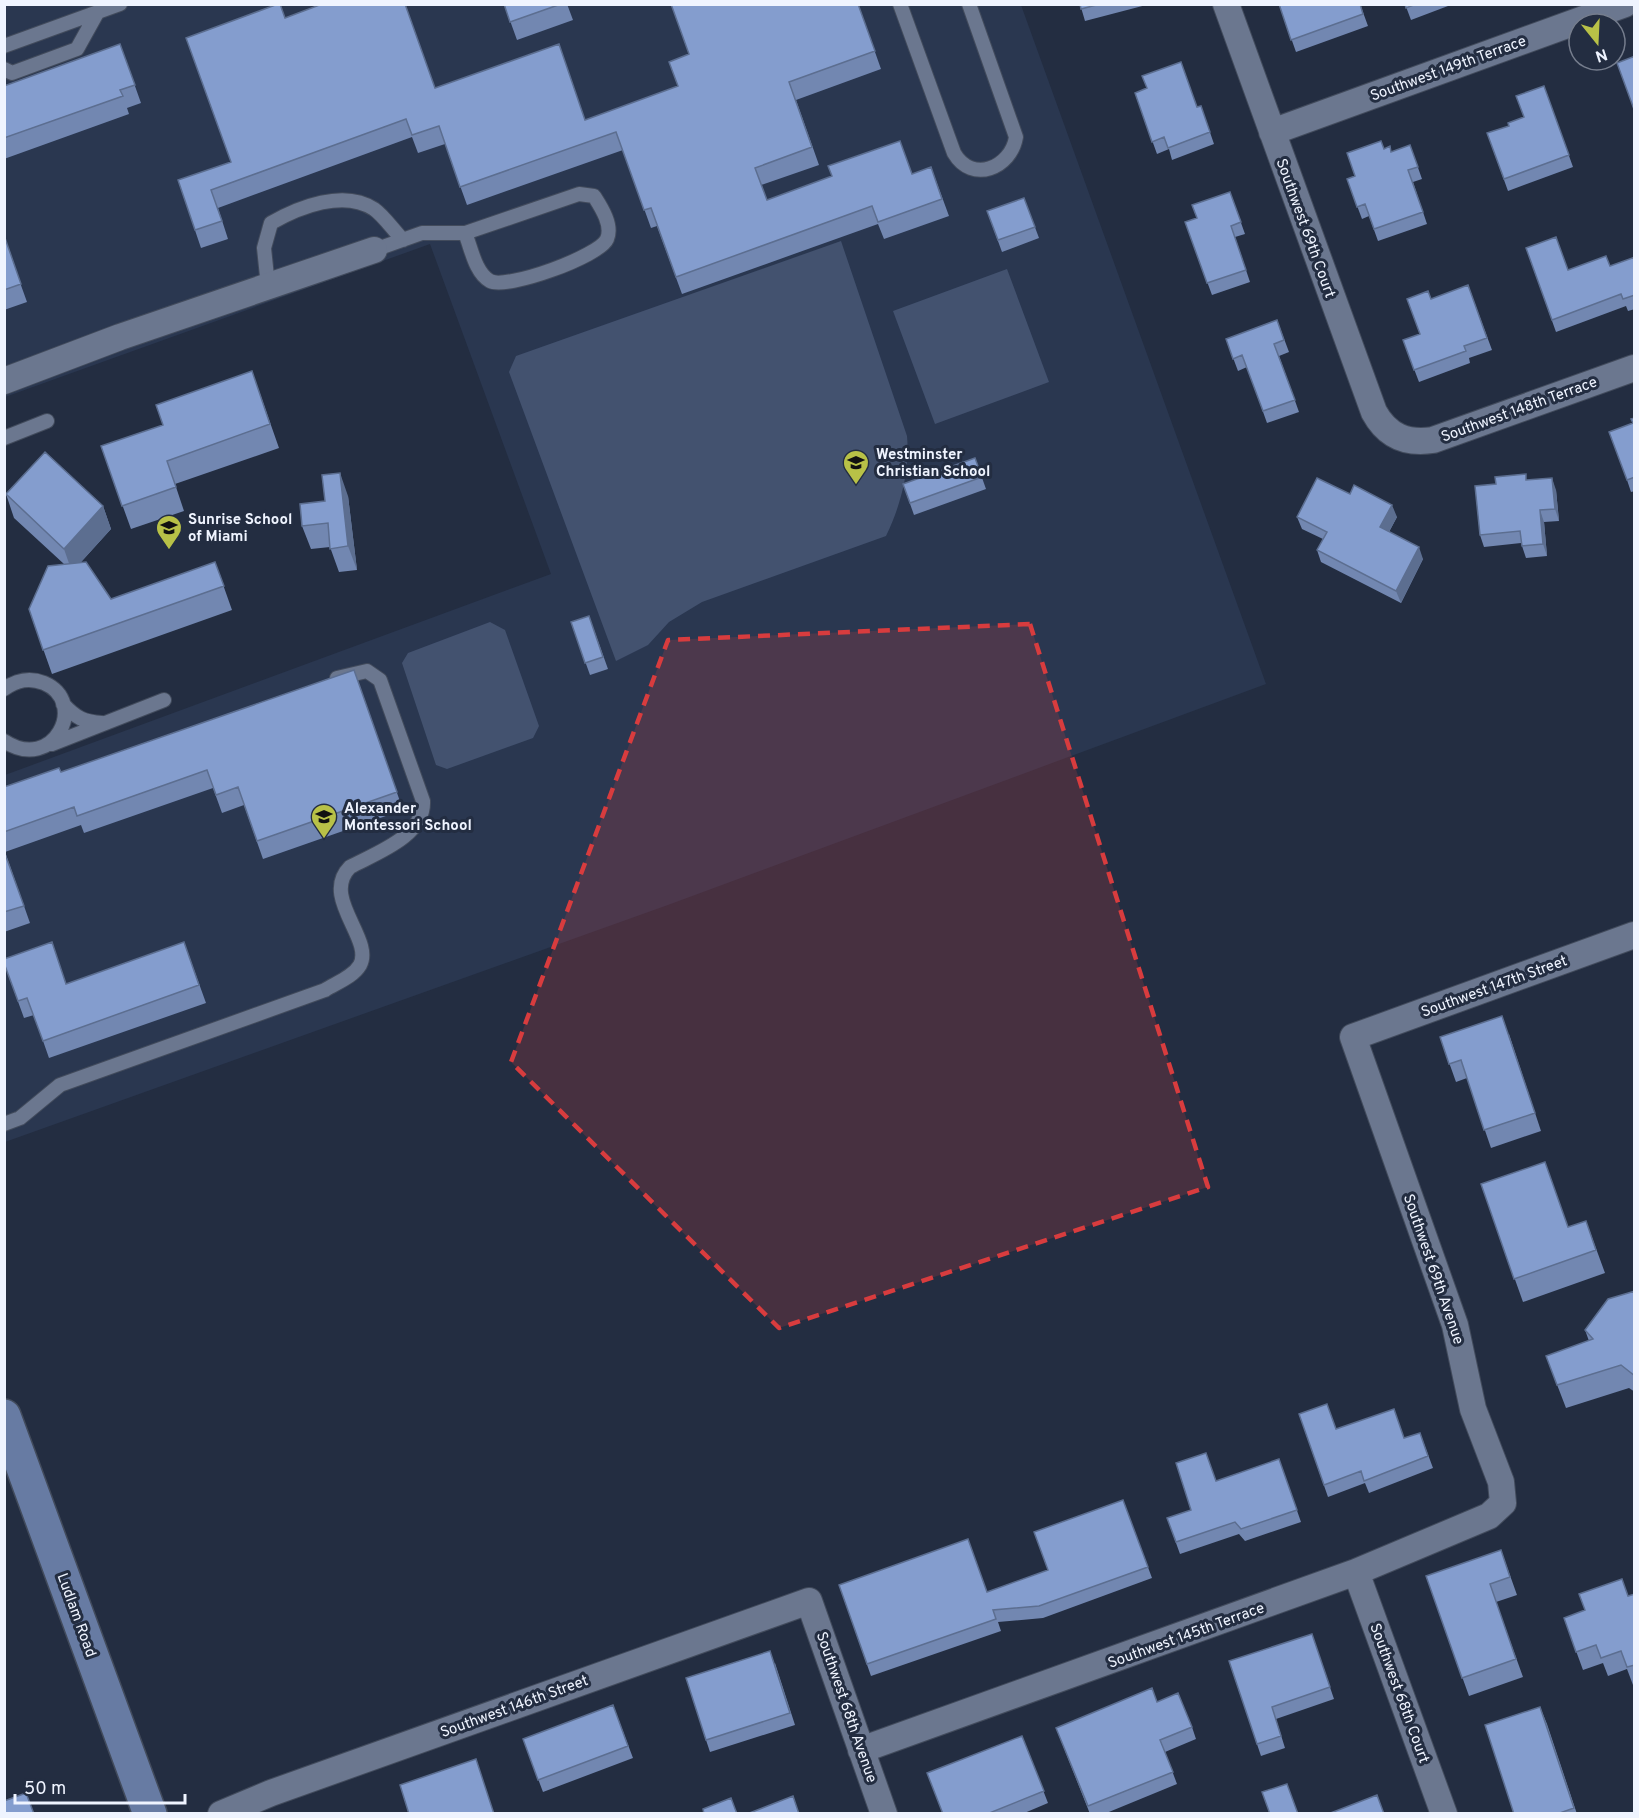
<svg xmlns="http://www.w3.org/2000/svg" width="1639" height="1818" font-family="Overpass,sans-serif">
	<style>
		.built { fill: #2a3750 }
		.park { fill: #43526f }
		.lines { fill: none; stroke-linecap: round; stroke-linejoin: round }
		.lane-casing { stroke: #424b5c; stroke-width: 16 }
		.street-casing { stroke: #424b5c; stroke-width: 28 }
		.secondary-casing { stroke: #424b5c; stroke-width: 36 }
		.lane { stroke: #6b778f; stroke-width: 14 }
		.street { stroke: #6b778f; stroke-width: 26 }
		.secondary { stroke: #677ba3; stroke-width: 33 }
		.wall { fill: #7287b1 }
		.shaded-wall { fill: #5c6e90 }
		.building { fill: #849dce; stroke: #5c6e90; stroke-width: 1.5 }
		.marked { fill: #d83c3e; fill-opacity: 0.2; stroke: #d83c3e; stroke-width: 4.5; stroke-dasharray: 12 8; stroke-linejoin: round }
		.labels { text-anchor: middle; stroke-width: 6; stroke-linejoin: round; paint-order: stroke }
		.street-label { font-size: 15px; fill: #eff4ff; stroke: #232d41 }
		.poi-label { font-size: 15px; font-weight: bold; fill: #eff4ff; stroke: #232d41; text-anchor: start }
	</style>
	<rect width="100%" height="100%" fill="#232d41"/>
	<path class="built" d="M 5,5 L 1021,5 L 1266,684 L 668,905 L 5,1142 L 5,775 L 551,574 L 430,244 L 5,397 Z"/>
	<path class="park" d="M 841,241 L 907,436 C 910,470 901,505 886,536 L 702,602 L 669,622 L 648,645 L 616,661 L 509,372 L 516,356 Z
		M 1007,269 L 1049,382 L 935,424 L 893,311 Z
		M 490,622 L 505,630 L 539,726 L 533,738 L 447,769 L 436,765 L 402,663 L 408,653 Z"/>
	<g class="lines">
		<defs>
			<path id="lane" d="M 900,4 L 954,153 C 972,184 1011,168 1016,137 L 969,4
				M 4,46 L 120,4
				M 4,69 L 12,73 L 77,49 L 97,13
				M 374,250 L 422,233 L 465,233 L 579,194 L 594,196 C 601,207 613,225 607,239 C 600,256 507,290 490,281 C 475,273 471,247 465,233
				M 268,286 L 264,248 L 271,223 C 299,207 344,189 374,209 C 384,216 394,231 403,240
				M 4,438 L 47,421
				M 4,689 C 17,680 29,677 44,683 C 89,702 54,774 4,741
				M 63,704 C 76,718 84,722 102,723
				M 52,744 L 164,700
				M 4,1124 L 20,1118 L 60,1085 L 325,990 C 336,983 353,977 360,965 C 374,939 320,897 350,867 C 376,853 425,836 423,801 L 380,680 L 367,671 L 337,678"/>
			<path id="street" d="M 1226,4 L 1374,412 C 1387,436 1407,444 1433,440 L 1634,368
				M 1272,132 L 1625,4
				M 4,381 L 120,337 L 374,250
				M 1356,1572 L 1444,1814
				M 861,1750 L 1356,1572 L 1489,1516 L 1503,1503 L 1501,1482 L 1473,1409 L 1455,1325 L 1353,1037 L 1634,935
				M 221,1814 L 271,1793 L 809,1601 L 884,1814"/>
			<path id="secondary" d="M 4,1416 L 150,1814"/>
		</defs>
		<use href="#lane" class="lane-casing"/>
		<use href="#street" class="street-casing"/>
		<use href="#secondary" class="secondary-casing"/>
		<use href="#lane" class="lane"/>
		<use href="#street" class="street"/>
		<use href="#secondary" class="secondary"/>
	</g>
	<path class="wall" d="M 504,4 L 567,4 L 573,20 L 517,40 Z
		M 858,4 L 881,69 L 796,100 L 819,165 L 761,185 L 767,200 L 912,174 L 931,167 L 949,216 L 884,239 L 878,224 L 682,294 L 657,226 L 651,228 L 623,150 L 467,205 L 445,144 L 418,153 L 412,137 L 218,208 L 228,239 L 201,248 L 178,180 L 231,162 L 285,18 L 435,88 L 586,120 L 678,86 Z
		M 1080,4 L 1150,4 L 1085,21 Z
		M 1279,4 L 1360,4 L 1368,26 L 1296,52 Z
		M 1405,4 L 1448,4 L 1448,6 L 1411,20 Z
		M 120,44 L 141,103 L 127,108 L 129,114 L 4,159 L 4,86 Z
		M 1544,86 L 1573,167 L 1508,191 L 1487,133 L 1509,126 L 1524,117 Z
		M 1135,93 L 1197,107 L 1201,106 L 1214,144 L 1172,160 L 1169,149 L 1157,154 Z
		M 1410,145 L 1422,179 L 1413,182 L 1427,224 L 1378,241 L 1369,216 L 1362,219 L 1347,179 L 1355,176 L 1384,149 L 1392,152 Z
		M 1230,192 L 1245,234 L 1235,237 L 1250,282 L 1212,295 L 1185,222 L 1197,218 Z
		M 1024,198 L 1039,238 L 1002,252 L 987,211 Z
		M 4,238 L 27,302 L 4,310 Z
		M 1526,248 L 1568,270 L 1610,266 L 1635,257 L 1635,309 L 1628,311 L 1626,306 L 1556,332 Z
		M 1468,285 L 1492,350 L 1469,358 L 1470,363 L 1419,382 L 1403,340 L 1420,334 L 1431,299 Z
		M 1277,320 L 1289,352 L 1279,356 L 1299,412 L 1267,423 L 1247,367 L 1238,371 L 1226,339 Z
		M 252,371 L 279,448 L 175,484 L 184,511 L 131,529 L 101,446 L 163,425 Z
		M 1635,418 L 1635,491 L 1631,492 L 1627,480 L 1633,423 Z
		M 975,458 L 986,489 L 914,515 L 903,484 Z
		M 1528,480 L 1556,490 L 1559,521 L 1544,522 L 1547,556 L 1526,558 L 1521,543 L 1484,547 L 1480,535 Z
		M 6,494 L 103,506 L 111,529 L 81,562 L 111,599 L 215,562 L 232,610 L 52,674 L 29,609 L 64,564 L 14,518 Z
		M 1350,494 L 1397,517 L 1389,532 L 1423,559 L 1401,603 L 1321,562 L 1317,550 L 1323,539 L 1302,529 L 1297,517 Z
		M 348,496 L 357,570 L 339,572 L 330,547 L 311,549 L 302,526 L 325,501 Z
		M 589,616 L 608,669 L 590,675 L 571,622 Z
		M 354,670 L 403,810 L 263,859 L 244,805 L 222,813 L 213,788 L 84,833 L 81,825 L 5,852 L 30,923 L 4,932 L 4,787 L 61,772 Z
		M 184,942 L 206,1003 L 49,1058 L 34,1015 L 24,1018 L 4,963 L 66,984 Z
		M 1509,1034 L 1541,1131 L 1491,1148 L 1467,1078 L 1456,1082 L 1440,1037 Z
		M 1481,1184 L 1568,1227 L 1586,1221 L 1605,1273 L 1523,1302 Z
		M 1635,1291 L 1635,1392 L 1629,1388 L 1566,1408 L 1546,1356 L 1589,1341 L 1585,1330 Z
		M 1299,1414 L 1336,1429 L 1404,1438 L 1420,1433 L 1433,1468 L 1369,1493 L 1365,1483 L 1328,1497 Z
		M 1279,1459 L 1301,1522 L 1245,1541 L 1239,1534 L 1180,1554 L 1167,1518 L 1191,1510 L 1216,1481 Z
		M 1123,1500 L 1152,1578 L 1043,1618 L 998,1622 L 1001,1631 L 871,1676 L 839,1585 L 987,1592 L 1048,1570 Z
		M 1501,1550 L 1517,1595 L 1496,1602 L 1523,1677 L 1469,1696 L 1426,1576 Z
		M 1635,1594 L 1635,1685 L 1633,1685 L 1627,1669 L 1608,1676 L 1603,1663 L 1583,1670 L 1564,1618 Z
		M 1316,1646 L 1334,1699 L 1276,1719 L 1285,1748 L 1261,1756 L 1229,1661 Z
		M 775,1663 L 795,1725 L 710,1752 L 706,1740 Z
		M 1157,1702 L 1192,1727 L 1196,1739 L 1165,1752 L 1177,1784 L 1104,1814 L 1090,1814 L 1056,1728 Z
		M 613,1705 L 633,1758 L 543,1792 L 523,1739 Z
		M 1540,1707 L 1547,1724 L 1577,1814 L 1514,1814 Z
		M 1022,1736 L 1048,1803 L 1022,1814 L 943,1814 Z"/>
	<path class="shaded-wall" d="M 340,473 L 348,496 L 357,570 L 348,546 Z
		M 1552,478 L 1556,490 L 1559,521 L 1555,509 Z
		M 1392,505 L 1397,517 L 1385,539 L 1380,527 Z
		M 103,506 L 111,529 L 72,572 L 64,549 Z
		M 1540,510 L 1544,522 L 1547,556 L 1543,544 Z
		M 1419,547 L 1423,559 L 1401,603 L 1396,591 Z"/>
	<path class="building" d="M 278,4 L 280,4 L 285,18 L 322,4 L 405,4 L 435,88 L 559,44 L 585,120 L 678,86 L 669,62 L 689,54 L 671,4 L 858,4 L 875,51 L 789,82 L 812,147 L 755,168 L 767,200 L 832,176 L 828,166 L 900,141 L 912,174 L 931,167 L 942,199 L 878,222 L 872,206 L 676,277 L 651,208 L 644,210 L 616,132 L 460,187 L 439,126 L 412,135 L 406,119 L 211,190 L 222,221 L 195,230 L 178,180 L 231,162 L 186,38 Z
		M 504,4 L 561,4 L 510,22 Z
		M 1080,4 L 1100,4 L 1081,9 Z
		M 1279,4 L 1360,4 L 1363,14 L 1291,40 Z
		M 1405,4 L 1416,4 L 1406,8 Z
		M 120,44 L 135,85 L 120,90 L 123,96 L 4,138 L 4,86 Z
		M 1635,56 L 1635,112 L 1617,63 Z
		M 1181,62 L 1197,107 L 1201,106 L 1210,132 L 1168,148 L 1164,137 L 1152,142 L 1135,93 L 1147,88 L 1142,76 Z
		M 1544,86 L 1569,155 L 1504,179 L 1487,133 L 1509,126 L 1508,123 L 1524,117 L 1516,96 Z
		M 1381,141 L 1384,149 L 1390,146 L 1391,152 L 1410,145 L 1418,167 L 1408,170 L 1423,212 L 1374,229 L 1365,204 L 1357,207 L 1347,179 L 1355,176 L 1347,153 Z
		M 1230,192 L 1241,222 L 1231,226 L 1246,270 L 1207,283 L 1185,222 L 1197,218 L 1192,205 Z
		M 1024,198 L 1035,227 L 998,240 L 987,211 Z
		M 1556,237 L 1568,270 L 1606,256 L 1610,266 L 1635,257 L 1635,295 L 1623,299 L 1621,294 L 1552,320 L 1526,248 Z
		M 4,238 L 5,238 L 21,284 L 4,290 Z
		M 1468,285 L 1487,338 L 1464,346 L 1466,351 L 1414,370 L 1403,340 L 1420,334 L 1407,299 L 1428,291 L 1431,299 Z
		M 1277,320 L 1284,340 L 1274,344 L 1295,400 L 1263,411 L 1242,355 L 1233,359 L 1226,339 Z
		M 252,371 L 270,424 L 167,461 L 176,487 L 122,506 L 101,446 L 163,425 L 156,405 Z
		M 1635,418 L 1635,477 L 1627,480 L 1609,432 L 1633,423 L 1631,419 Z
		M 45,452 L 103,506 L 64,549 L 6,494 Z
		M 975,458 L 982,477 L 910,503 L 903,484 Z
		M 340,473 L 348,546 L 330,549 L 328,523 L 302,526 L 300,504 L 325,501 L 322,475 Z
		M 1526,474 L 1526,480 L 1552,478 L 1555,509 L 1540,510 L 1543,544 L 1522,546 L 1520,531 L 1480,535 L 1475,486 L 1496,484 L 1495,477 Z
		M 1317,478 L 1350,494 L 1354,485 L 1392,505 L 1380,527 L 1419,547 L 1396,591 L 1317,550 L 1327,532 L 1297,517 Z
		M 86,562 L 111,599 L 215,562 L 224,586 L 43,650 L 29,609 L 48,566 Z
		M 589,616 L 603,657 L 585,663 L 571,622 Z
		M 354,670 L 397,792 L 257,841 L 238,787 L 216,795 L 207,770 L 77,816 L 74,807 L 4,832 L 4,787 L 59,768 L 61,772 Z
		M 4,851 L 24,906 L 4,912 Z
		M 52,942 L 66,984 L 184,942 L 199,985 L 43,1041 L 27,998 L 18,1001 L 4,963 L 4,959 Z
		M 1502,1016 L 1535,1113 L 1484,1130 L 1461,1060 L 1449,1064 L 1440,1037 Z
		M 1545,1162 L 1568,1227 L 1586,1221 L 1596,1250 L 1514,1279 L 1481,1184 Z
		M 1635,1291 L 1635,1376 L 1621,1365 L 1557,1385 L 1546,1356 L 1593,1339 L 1585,1330 L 1608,1299 Z
		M 1327,1404 L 1336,1429 L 1394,1409 L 1404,1438 L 1420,1433 L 1428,1456 L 1364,1481 L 1361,1471 L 1324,1485 L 1299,1414 Z
		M 1206,1453 L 1216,1481 L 1279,1459 L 1297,1510 L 1241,1529 L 1235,1522 L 1176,1542 L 1167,1518 L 1191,1510 L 1176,1463 Z
		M 1123,1500 L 1148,1567 L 1039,1606 L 993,1610 L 996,1619 L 867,1664 L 839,1585 L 968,1539 L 987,1592 L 1048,1570 L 1034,1532 Z
		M 1501,1550 L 1510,1577 L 1490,1584 L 1516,1659 L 1462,1678 L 1426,1576 Z
		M 1622,1579 L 1628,1596 L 1635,1594 L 1635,1665 L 1627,1667 L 1621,1651 L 1601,1658 L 1596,1645 L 1576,1652 L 1564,1618 L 1585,1610 L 1579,1594 Z
		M 1312,1634 L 1330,1687 L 1272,1707 L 1281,1736 L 1257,1744 L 1229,1661 Z
		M 770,1651 L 790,1713 L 706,1740 L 686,1678 Z
		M 1152,1688 L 1157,1702 L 1178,1693 L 1192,1727 L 1160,1740 L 1173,1772 L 1088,1806 L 1056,1728 Z
		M 613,1705 L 628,1746 L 538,1780 L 523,1739 Z
		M 1540,1707 L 1574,1808 L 1557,1814 L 1514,1814 L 1485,1725 Z
		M 1022,1736 L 1044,1791 L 987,1814 L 943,1814 L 927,1773 Z
		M 476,1759 L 494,1814 L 409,1814 L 400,1785 Z
		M 1287,1784 L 1298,1814 L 1270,1814 L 1262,1792 Z
		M 26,1793 L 34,1814 L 4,1814 L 4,1801 Z
		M 1377,1795 L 1384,1814 L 1328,1814 Z
		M 793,1796 L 799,1814 L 747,1814 Z
		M 731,1798 L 737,1814 L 704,1814 L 703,1809 Z"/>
	<path class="marked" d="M 1030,624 L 1208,1187 L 779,1328 L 511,1062 L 668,640 Z"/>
	<defs>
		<symbol id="school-pin" viewBox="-11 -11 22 30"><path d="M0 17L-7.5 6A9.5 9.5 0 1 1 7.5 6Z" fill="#b8c147" stroke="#232d41"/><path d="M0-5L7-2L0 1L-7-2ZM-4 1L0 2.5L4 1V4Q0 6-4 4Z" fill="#111"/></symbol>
	</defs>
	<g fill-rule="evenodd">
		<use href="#school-pin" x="841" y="448" width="30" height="40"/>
		<use href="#school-pin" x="154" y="513" width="30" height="40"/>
		<use href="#school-pin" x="309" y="802" width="30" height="40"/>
	</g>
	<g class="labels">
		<g class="street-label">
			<text transform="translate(1448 68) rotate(-20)" y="5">Southwest 149th Terrace</text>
			<text transform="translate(1306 228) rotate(70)" y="5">Southwest 69th Court</text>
			<text transform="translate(1519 409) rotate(-20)" y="5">Southwest 148th Terrace</text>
			<text transform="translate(1494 986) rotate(-20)" y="5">Southwest 147th Street</text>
			<text transform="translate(1434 1269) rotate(71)" y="5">Southwest 69th Avenue</text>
			<text transform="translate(77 1615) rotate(70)" y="5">Ludlam Road</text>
			<text transform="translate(1186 1635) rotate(-20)" y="5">Southwest 145th Terrace</text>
			<text transform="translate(1400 1693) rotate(70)" y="5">Southwest 68th Court</text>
			<text transform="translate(514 1706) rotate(-20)" y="5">Southwest 146th Street</text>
			<text transform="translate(847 1707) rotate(71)" y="5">Southwest 68th Avenue</text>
		</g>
		<g class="poi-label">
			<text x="876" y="459">Westminster<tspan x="876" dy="17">Christian School</tspan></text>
			<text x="188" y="524">Sunrise School<tspan x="188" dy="17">of Miami</tspan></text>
			<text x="344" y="813">Alexander<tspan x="344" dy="17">Montessori School</tspan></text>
		</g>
	</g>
	<rect width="1639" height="1818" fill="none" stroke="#eff4ff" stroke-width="12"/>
	<g transform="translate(1597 42) rotate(162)"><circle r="28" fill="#232d41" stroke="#757d8d" stroke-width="1.5"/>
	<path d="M0-4.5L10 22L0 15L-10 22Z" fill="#b8c147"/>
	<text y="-9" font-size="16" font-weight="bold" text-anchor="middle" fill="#eff4ff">N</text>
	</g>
	<path d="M15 1794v9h170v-9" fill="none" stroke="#eff4ff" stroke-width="3"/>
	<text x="24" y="1794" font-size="18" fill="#eff4ff" stroke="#232d41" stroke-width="4.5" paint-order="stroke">50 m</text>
</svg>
